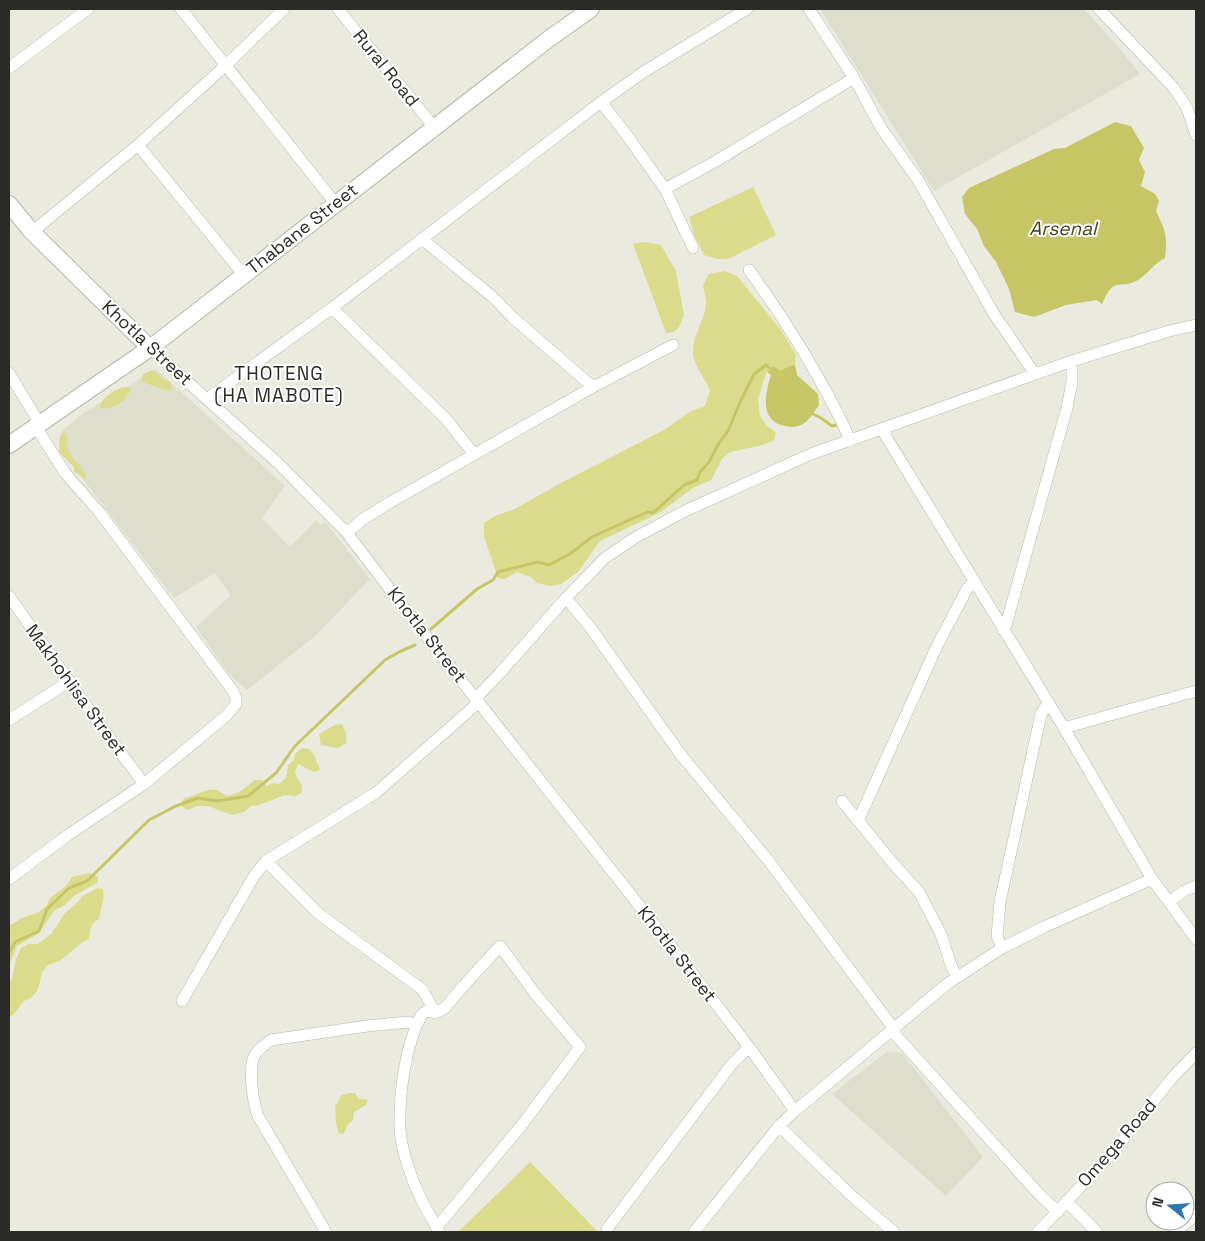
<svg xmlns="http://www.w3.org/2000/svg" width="1205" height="1241" font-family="'Space Grotesk',sans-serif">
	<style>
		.built { fill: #dedecc }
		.green { fill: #dbdb8c }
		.water { fill: #c7c667 }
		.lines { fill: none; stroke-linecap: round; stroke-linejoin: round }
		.stream { stroke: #c7c667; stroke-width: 3 }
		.street-casing { stroke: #b7b7ac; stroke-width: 12 }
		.secondary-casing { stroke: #b7b7ac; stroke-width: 18 }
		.street { stroke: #fff; stroke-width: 11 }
		.secondary { stroke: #fff; stroke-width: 16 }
		.labels { text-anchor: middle; stroke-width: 4; stroke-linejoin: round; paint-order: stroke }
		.street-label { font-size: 18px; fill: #2a2a26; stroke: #fff }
		.water-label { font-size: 19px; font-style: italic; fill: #43431b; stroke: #fff }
		.neighbourhood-label { font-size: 19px; letter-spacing: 1px; fill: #2a2a26; stroke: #fff }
	</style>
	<rect width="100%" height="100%" fill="#eaeadf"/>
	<path class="built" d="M 820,9 L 1084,9 L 1121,50 L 1140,74 L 934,191 Z
		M 156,369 L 285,486 L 262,518 L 290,547 L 316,520 L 321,525 L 325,522 L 370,579 L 316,635 L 247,690 L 228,673 L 196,627 L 231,595 L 215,573 L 174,598 L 60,449 L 61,432 L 82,414 Z
		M 887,1052 L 902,1053 L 983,1157 L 946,1196 L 832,1094 Z"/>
	<path class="green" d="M 753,187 L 776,235 L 728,259 L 717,259 L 704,255 L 694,235 L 689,217 Z
		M 644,242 L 661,245 L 676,271 L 684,315 L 679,327 L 674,332 L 666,333 L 633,244 Z
		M 725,271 L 737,276 L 781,330 L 796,355 L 795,365 L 789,366 L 781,372 L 773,366 L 767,372 L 764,379 L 758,400 L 760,416 L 767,426 L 776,433 L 774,440 L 763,445 L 730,452 L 722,459 L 711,480 L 693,488 L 659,513 L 600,541 L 578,572 L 561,584 L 550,586 L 537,583 L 531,577 L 517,572 L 505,579 L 498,578 L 484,537 L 484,523 L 495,516 L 515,509 L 559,484 L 664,430 L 691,411 L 705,406 L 710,391 C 706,379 694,367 693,353 C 692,335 705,321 706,304 C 706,298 704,291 703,285 L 709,274 Z
		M 153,370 L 164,379 L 169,381 L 172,389 L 169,391 C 160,388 151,386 142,381 L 143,374 Z
		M 124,387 L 131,388 C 129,399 111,412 100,408 C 102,396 113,391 124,387 Z
		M 64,432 L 68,437 L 66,446 L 75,461 L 80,465 L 86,475 L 85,478 L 83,479 L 78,473 L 74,472 L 74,467 L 59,452 L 60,436 Z
		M 342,724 L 346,733 L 346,743 L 338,748 L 321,745 L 319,734 L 335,725 Z
		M 302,748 L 309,749 L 314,755 L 320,770 L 314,772 L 298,764 L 295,773 L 302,786 L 302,792 L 296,796 L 285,795 L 259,805 L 251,806 L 244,812 L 232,815 L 208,806 L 197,806 L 188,810 L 180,805 L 184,798 C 193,797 209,787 216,790 C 220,791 223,794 227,796 C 237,794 247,788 254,780 L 261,780 L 267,786 L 272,783 L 279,784 L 286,778 L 288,765 L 294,760 L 295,754 Z
		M 89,873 L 98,877 L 97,883 L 75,895 L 65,905 L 55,910 L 38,934 L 17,946 L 9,966 L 9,926 L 22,918 L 39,912 L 46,906 L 50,898 L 66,886 L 72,877 Z
		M 97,888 L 103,889 L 104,896 L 99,919 C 90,923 90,930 89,939 L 81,943 L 61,960 L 48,965 L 42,972 L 38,990 L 31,998 L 24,1001 L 14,1014 L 9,1017 L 9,985 L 12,978 L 16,959 L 21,948 L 29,944 L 38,944 L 52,933 L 65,913 L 80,900 L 81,897 Z
		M 350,1093 L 355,1093 L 359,1099 L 368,1100 L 366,1105 L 354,1112 L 353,1120 L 348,1124 L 344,1133 L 339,1134 L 336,1124 L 335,1105 L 338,1103 L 341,1095 Z
		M 530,1162 L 598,1232 L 458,1232 Z"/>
	<path class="water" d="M 1115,122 L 1131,126 L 1144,148 L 1139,160 L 1145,172 L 1141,186 L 1155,194 L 1159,201 L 1156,211 C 1165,230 1168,236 1165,258 C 1154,263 1148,274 1138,280 C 1119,291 1115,274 1102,304 L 1097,300 L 1066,305 L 1034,317 L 1015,312 L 1009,289 L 996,262 L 984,246 L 977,229 L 965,214 L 962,197 L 969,188 L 1054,149 L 1065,148 Z
		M 795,365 L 797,375 L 818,394 L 819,405 C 814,412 809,421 801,425 C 795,428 787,427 781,425 C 759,418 766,391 771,375 L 767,372 L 773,366 L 781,371 L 789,366 Z"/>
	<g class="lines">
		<path class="stream" d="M 811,413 L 821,418 L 832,426 L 840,424
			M 431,629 L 477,589 L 493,580 L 498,572 L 538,562 L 549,565 L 570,554 L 592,537 L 647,512 L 653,513 L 684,485 L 697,480 L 700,472 L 709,462 L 719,443 L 728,431 L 741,400 L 754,374 L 766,365 L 772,370
			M 9,953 L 15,942 L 39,931 L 47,909 L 69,888 L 87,881 L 149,820 L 176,806 L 198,798 L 217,801 L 248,796 L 276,773 L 295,746 L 385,660 L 401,651 L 415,645"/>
		<defs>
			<path id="street" d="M 181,9 L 335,203
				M 338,9 L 434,127
				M 809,9 L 854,78 L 881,128 L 918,180 L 994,314 L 1035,374
				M 1099,9 L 1174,88 L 1187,108 L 1196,135
				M 9,68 L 88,9
				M 601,102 L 626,134 L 665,189 L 693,248
				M 138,145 L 243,274
				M 665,189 L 716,161 L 854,78
				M 32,232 L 138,145 L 226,65 L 284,9
				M 422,239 L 494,298 L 512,317 L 593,387
				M 749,270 C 776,307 801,346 823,386 C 833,404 843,422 850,441
				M 332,308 L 445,418 L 474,454
				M 150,348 L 280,465 L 347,533 L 408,613 L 672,947 L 749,1047 L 795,1111
				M 9,373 L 40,424
				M 207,399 L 332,308 L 601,102 L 645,71 L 747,9
				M 882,430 L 1064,728 L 1152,879 L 1196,939
				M 347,533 L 363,519 L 389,503 L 593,387 L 673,345
				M 9,596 L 95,718 L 144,784
				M 566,598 L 590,627 L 681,755 L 768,860 L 894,1029
				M 1003,630 L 1006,625 L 1067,408 L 1072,382 L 1072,361
				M 476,698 L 500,673 L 566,598 L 605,558 L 636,537 L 687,510 L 811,454 L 1072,361 L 1169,331 L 1196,325
				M 9,720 L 70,681
				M 1064,728 L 1196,691
				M 842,801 L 891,861 L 919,892 L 941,934 L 952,968 L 958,977
				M 858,821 L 937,646 L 967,589 L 974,582
				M 266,861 L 319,914 L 423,990 L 435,1013
				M 9,879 L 68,835 L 144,784 L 226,716 L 236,704 L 236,698 L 233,691 L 100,513 L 65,473 L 36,427
				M 1169,902 L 1184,891 L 1196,886
				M 1002,948 L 997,936 L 1000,902 L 1041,714 L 1048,703
				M 182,1001 L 254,876 L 266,861 L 377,792 L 479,702
				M 892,1031 L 1039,1194 L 1058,1212
				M 779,1126 L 853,1197 L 894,1232
				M 1066,1201 L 1097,1232
				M 437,1227 L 521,1126 L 580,1047 L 537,996 L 500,946 L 458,992 L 445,1008 L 435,1013 L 427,1011 L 422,1014 C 405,1045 399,1094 400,1129 C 401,1147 410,1175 418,1192 C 424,1206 432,1219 439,1232
				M 607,1229 L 732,1064 L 749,1047
				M 326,1232 L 258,1116 C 253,1102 247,1065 256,1053 C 260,1047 266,1044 271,1040 L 367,1026 L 408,1022 L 416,1024
				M 694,1232 L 779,1126 L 795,1111 L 947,984 L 976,965 L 1002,948 L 1044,927 L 1152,879
				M 1038,1232 L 1114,1151 L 1172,1078 L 1196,1053
				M 1175,1232 L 1196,1215"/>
			<path id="secondary" d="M 9,204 L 32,232 L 150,348
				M 9,445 L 150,348 L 550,38 L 591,9"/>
		</defs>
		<use href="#street" class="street-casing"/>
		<use href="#secondary" class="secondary-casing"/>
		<use href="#street" class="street"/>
		<use href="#secondary" class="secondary"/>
	</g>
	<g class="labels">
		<g class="street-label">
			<text transform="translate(386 68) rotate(51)" y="6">Rural Road</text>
			<text transform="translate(302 229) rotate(-38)" y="6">Thabane Street</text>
			<text transform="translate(147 343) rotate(43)" y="6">Khotla Street</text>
			<text transform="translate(427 635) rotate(52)" y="6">Khotla Street</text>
			<text transform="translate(76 690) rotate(54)" y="6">Makhohlisa Street</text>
			<text transform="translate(677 954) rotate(52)" y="6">Khotla Street</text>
			<text transform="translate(1117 1143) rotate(-49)" y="6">Omega Road</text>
		</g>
		<g class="water-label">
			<text x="1063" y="235">Arsenal</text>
		</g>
		<g class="neighbourhood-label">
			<text x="279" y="380">THOTENG<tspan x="279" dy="22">(HA MABOTE)</tspan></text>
		</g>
	</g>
	<rect width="1205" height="1241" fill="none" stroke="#2a2a26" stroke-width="20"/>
	<g transform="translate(1170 1206) rotate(287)"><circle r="24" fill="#ffffff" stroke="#aaaaa8"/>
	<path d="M0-4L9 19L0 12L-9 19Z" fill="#2d78ab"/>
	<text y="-8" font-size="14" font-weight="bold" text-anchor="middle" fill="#2a2a26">N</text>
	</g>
</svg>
